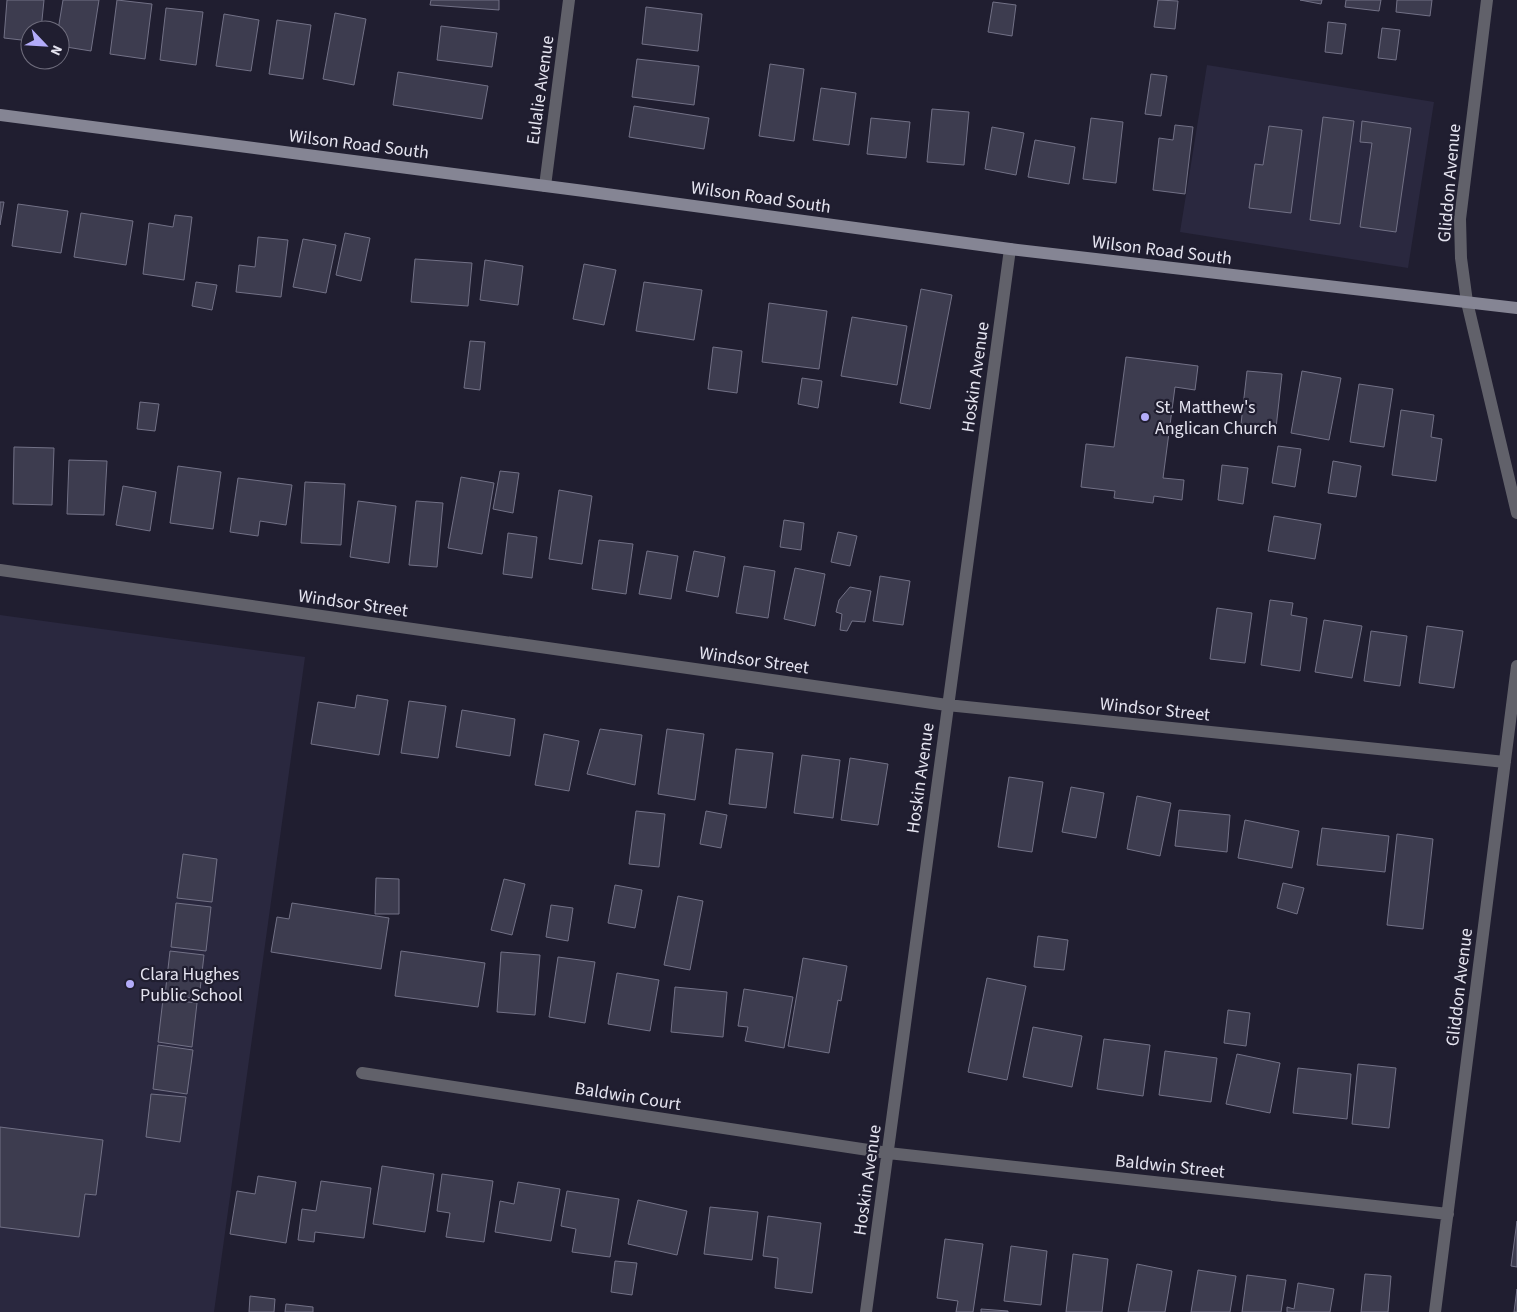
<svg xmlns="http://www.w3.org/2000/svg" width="1517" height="1312" font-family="'Source Sans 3',sans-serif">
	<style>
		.built { fill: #2a283f }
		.building { fill: #3d3c4f; stroke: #727186 }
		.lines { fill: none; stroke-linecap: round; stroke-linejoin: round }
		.street { stroke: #61616a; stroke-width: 12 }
		.secondary { stroke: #858594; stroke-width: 12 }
		.poi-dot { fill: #b3acf9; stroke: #201e30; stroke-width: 2 }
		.labels { text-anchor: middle; stroke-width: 4.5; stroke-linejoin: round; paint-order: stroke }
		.street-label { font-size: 18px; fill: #e5e4f0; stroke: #201e30 }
		.poi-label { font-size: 18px; fill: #e5e4f0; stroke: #201e30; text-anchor: start }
	</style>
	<rect width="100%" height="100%" fill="#201e30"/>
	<path class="built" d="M 1207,65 L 1434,102 L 1408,268 L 1180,232 Z
		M 0,615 L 305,657 L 214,1312 L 0,1312 Z"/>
	<path class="building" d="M 7,0 L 44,0 L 41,30 L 30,30 L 30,41 L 4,38 Z
		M 63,0 L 99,0 L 91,51 L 60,46 L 60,30 L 58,30 Z
		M 117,0 L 152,4 L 145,59 L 110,54 Z
		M 431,0 L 499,0 L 499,10 L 430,5 Z
		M 1158,0 L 1178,1 L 1175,29 L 1154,27 Z
		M 1300,0 L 1322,0 L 1321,4 Z
		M 1346,0 L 1381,0 L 1379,11 L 1345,7 Z
		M 1397,0 L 1432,0 L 1430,16 L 1396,12 Z
		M 993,2 L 1016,5 L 1012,36 L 988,32 Z
		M 646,7 L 702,14 L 698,51 L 642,44 Z
		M 166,8 L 203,12 L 196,65 L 160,60 Z
		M 335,13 L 366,19 L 354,85 L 323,79 Z
		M 224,14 L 259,20 L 251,71 L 216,66 Z
		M 277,20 L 311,25 L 303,79 L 269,74 Z
		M 1328,22 L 1346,24 L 1342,54 L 1325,52 Z
		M 441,26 L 497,33 L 492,67 L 437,60 Z
		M 1382,28 L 1400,30 L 1396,60 L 1378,58 Z
		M 637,59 L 699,66 L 694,105 L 632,97 Z
		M 770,64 L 804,69 L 794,141 L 759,136 Z
		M 398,72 L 488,86 L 482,119 L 393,105 Z
		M 1151,74 L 1167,76 L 1161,116 L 1145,114 Z
		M 821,88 L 856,93 L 849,145 L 813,140 Z
		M 634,106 L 709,118 L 704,149 L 629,137 Z
		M 932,109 L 969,112 L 964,165 L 927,162 Z
		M 1323,117 L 1354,121 L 1340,224 L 1310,220 Z
		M 871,118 L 910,122 L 906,158 L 867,154 Z
		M 1091,118 L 1123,122 L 1116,183 L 1083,179 Z
		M 1362,121 L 1411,128 L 1396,232 L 1360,227 L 1372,143 L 1360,142 Z
		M 1175,125 L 1193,127 L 1185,194 L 1153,190 L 1159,138 L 1173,140 Z
		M 1269,126 L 1302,130 L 1291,213 L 1249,208 L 1255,164 L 1263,165 Z
		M 992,127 L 1024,133 L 1016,175 L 985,169 Z
		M 1035,140 L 1075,147 L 1069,184 L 1028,177 Z
		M 0,202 L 4,202 L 0,225 Z
		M 18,204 L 68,211 L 61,253 L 12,246 Z
		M 81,213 L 133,221 L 126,265 L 74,257 Z
		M 175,215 L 192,217 L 184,280 L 143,274 L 149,223 L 173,227 Z
		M 345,233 L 370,238 L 361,281 L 336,275 Z
		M 258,237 L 288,240 L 281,297 L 236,292 L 239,265 L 255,267 Z
		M 303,239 L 336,245 L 326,293 L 293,287 Z
		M 415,259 L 472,263 L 468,306 L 411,302 Z
		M 485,260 L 523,266 L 518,305 L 480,300 Z
		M 584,264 L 616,270 L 604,325 L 573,319 Z
		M 196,282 L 217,285 L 212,310 L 192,306 Z
		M 644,282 L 702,290 L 694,340 L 636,331 Z
		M 921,289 L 952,295 L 930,409 L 900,403 Z
		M 769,303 L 827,311 L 819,369 L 762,362 Z
		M 852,317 L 907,326 L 897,385 L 841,376 Z
		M 470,341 L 485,342 L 480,390 L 464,388 Z
		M 713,347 L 742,351 L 737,393 L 708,389 Z
		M 1126,357 L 1198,366 L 1195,390 L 1175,387 L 1163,478 L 1184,480 L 1182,500 L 1154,496 L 1153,503 L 1114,498 L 1115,491 L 1081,487 L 1086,444 L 1114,447 Z
		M 1247,371 L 1282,374 L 1276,428 L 1241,424 Z
		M 1302,371 L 1341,378 L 1329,440 L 1291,433 Z
		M 802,378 L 822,381 L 818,408 L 798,404 Z
		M 1359,384 L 1393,389 L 1384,447 L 1350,442 Z
		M 140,402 L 159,404 L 155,431 L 137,429 Z
		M 1401,410 L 1434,415 L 1431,437 L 1442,439 L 1436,481 L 1392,475 Z
		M 1278,446 L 1301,449 L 1295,487 L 1272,483 Z
		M 14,447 L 54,448 L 52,505 L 13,504 Z
		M 69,460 L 107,461 L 104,515 L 67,514 Z
		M 1333,461 L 1361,466 L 1356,497 L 1328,493 Z
		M 1222,465 L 1248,468 L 1243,504 L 1218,500 Z
		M 178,466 L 221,472 L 213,529 L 170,523 Z
		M 500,471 L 519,473 L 513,513 L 493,509 Z
		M 461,477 L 494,483 L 482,554 L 448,548 Z
		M 238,478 L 292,485 L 286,525 L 260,521 L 258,536 L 230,532 Z
		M 305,482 L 345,484 L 341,545 L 301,543 Z
		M 123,486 L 156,492 L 150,531 L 116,525 Z
		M 559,490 L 592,496 L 582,564 L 549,559 Z
		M 358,501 L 396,506 L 389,563 L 350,557 Z
		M 416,501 L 443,503 L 437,567 L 409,565 Z
		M 1274,516 L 1321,524 L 1315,559 L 1268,551 Z
		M 784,520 L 804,523 L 801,550 L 780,547 Z
		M 838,532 L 857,536 L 850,566 L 831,562 Z
		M 508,533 L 537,537 L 532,578 L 503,574 Z
		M 599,540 L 633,544 L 626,594 L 592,589 Z
		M 647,551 L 678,556 L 671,599 L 639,594 Z
		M 694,551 L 725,557 L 718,597 L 686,591 Z
		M 744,566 L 775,571 L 768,618 L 736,613 Z
		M 795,568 L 825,574 L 815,626 L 784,619 Z
		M 880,576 L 910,581 L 903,625 L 873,621 Z
		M 850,587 L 871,591 L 865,622 L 852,621 L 847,631 L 840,630 L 842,614 L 836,612 L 839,600 Z
		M 1270,600 L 1293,603 L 1291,615 L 1307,618 L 1300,671 L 1261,665 Z
		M 1217,608 L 1252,613 L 1245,663 L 1210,659 Z
		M 1324,620 L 1362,626 L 1352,678 L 1315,672 Z
		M 1427,626 L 1463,631 L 1454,688 L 1419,683 Z
		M 1371,631 L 1407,636 L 1400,686 L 1364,681 Z
		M 357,695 L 388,700 L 379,755 L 311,744 L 318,702 L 355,708 Z
		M 409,701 L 446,706 L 438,758 L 401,753 Z
		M 462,710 L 515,719 L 510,756 L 456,747 Z
		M 600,729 L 642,735 L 635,785 L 587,774 Z
		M 667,729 L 704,734 L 695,800 L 658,794 Z
		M 544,734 L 579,741 L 569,791 L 535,785 Z
		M 736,749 L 773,753 L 766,808 L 729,804 Z
		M 802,755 L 840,760 L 833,818 L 794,813 Z
		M 850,758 L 888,764 L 878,825 L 841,820 Z
		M 1009,777 L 1043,782 L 1032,852 L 998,847 Z
		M 1071,787 L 1104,793 L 1096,838 L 1062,832 Z
		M 1137,796 L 1171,803 L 1160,856 L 1127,849 Z
		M 1179,810 L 1230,815 L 1227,852 L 1175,846 Z
		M 636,811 L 665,814 L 659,867 L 629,864 Z
		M 706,811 L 727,815 L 721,848 L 700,844 Z
		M 1245,820 L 1299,831 L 1292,868 L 1238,858 Z
		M 1322,828 L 1389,836 L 1385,872 L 1317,865 Z
		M 1397,834 L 1433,839 L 1423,929 L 1387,925 Z
		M 183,854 L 217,859 L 212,902 L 177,898 Z
		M 376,878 L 399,879 L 399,914 L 375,914 Z
		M 504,879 L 525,884 L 512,935 L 491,930 Z
		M 1283,883 L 1304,888 L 1297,914 L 1277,908 Z
		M 615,885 L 642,890 L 635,928 L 608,923 Z
		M 678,896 L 703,901 L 690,970 L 664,965 Z
		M 176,903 L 211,907 L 206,951 L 171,947 Z
		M 292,903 L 389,918 L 381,969 L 271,952 L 277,917 L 289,919 Z
		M 551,905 L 573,908 L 568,941 L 546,937 Z
		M 1038,936 L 1068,940 L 1064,970 L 1034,967 Z
		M 170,951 L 204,955 L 199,999 L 165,995 Z
		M 401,951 L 485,963 L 478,1007 L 395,996 Z
		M 501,952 L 540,955 L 535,1015 L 497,1012 Z
		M 558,957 L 595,962 L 585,1023 L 549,1017 Z
		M 803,958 L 847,966 L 841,1001 L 838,1000 L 829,1053 L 788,1046 Z
		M 617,973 L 659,980 L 650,1031 L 608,1024 Z
		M 987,978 L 1026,986 L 1007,1080 L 968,1072 Z
		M 675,987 L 727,992 L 723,1037 L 671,1032 Z
		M 744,989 L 793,997 L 784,1048 L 745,1041 L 748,1027 L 738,1026 Z
		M 163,999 L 197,1003 L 192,1047 L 158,1042 Z
		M 1228,1010 L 1250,1013 L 1246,1046 L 1224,1043 Z
		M 1033,1027 L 1082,1036 L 1072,1087 L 1023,1077 Z
		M 1104,1039 L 1150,1045 L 1143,1096 L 1097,1089 Z
		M 158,1045 L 193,1050 L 187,1094 L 153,1089 Z
		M 1165,1051 L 1217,1058 L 1211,1102 L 1159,1095 Z
		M 1237,1054 L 1280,1063 L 1270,1113 L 1226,1104 Z
		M 1358,1064 L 1396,1068 L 1389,1128 L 1352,1124 Z
		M 1298,1068 L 1351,1074 L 1347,1119 L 1293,1113 Z
		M 151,1094 L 186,1097 L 180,1142 L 146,1137 Z
		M 0,1127 L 103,1140 L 96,1195 L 85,1194 L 79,1237 L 0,1227 Z
		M 382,1166 L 434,1174 L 425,1232 L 373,1224 Z
		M 442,1174 L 493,1181 L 484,1242 L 446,1237 L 450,1213 L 437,1211 Z
		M 258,1176 L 296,1182 L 286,1243 L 230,1234 L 237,1191 L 255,1194 Z
		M 321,1181 L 371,1188 L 364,1238 L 315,1232 L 314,1242 L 298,1240 L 302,1209 L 316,1211 Z
		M 518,1182 L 560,1189 L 551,1241 L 495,1232 L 500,1201 L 514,1204 Z
		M 567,1191 L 619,1199 L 610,1257 L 572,1252 L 576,1229 L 561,1226 Z
		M 638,1200 L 687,1211 L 677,1255 L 628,1244 Z
		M 710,1207 L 758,1212 L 752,1260 L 704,1254 Z
		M 768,1216 L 821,1223 L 812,1293 L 775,1288 L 778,1258 L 763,1256 Z
		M 1517,1221 L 1517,1267 L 1511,1266 Z
		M 945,1239 L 983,1244 L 973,1312 L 956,1312 L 958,1301 L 937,1298 Z
		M 1011,1246 L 1047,1251 L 1041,1305 L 1004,1301 Z
		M 1073,1254 L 1108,1259 L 1102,1312 L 1066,1312 Z
		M 615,1261 L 637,1263 L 632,1295 L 611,1292 Z
		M 1137,1264 L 1172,1271 L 1165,1312 L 1128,1312 Z
		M 1198,1270 L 1236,1276 L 1230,1312 L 1191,1312 Z
		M 1365,1274 L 1391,1276 L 1388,1312 L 1361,1312 Z
		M 1247,1275 L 1286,1280 L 1281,1312 L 1242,1312 Z
		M 1298,1283 L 1334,1289 L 1330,1312 L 1287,1312 L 1287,1307 L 1294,1309 Z
		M 1517,1289 L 1517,1312 L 1514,1312 Z
		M 250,1296 L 275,1299 L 274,1312 L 249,1312 Z
		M 286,1304 L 313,1307 L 313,1312 L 285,1312 Z
		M 981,1309 L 1008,1311 L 1008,1312 L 981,1312 Z"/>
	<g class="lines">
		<path class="street" d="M 1487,0 L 1460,219 L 1461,258 L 1467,302 L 1517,513
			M 545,186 L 569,0
			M 0,570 L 947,705 L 1505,762
			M 362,1073 L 888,1153 L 1448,1214
			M 866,1312 L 1010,249
			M 1435,1312 L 1517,666"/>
		<path class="secondary" d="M 0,115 L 584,191 L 1010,249 L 1517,308"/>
	</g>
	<g class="poi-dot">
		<circle cx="1145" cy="417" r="5"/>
		<circle cx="130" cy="984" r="5"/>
	</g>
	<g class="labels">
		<g class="street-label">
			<text transform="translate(540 90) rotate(-82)" y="6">Eulalie Avenue</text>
			<text transform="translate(359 144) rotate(7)" y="6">Wilson Road South</text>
			<text transform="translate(1449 183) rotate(-85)" y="6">Gliddon Avenue</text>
			<text transform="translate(761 197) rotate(8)" y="6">Wilson Road South</text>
			<text transform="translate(1162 250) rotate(7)" y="6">Wilson Road South</text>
			<text transform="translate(975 377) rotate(-82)" y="6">Hoskin Avenue</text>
			<text transform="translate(353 603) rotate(8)" y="6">Windsor Street</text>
			<text transform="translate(754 660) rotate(8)" y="6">Windsor Street</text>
			<text transform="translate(1155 709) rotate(6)" y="6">Windsor Street</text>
			<text transform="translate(920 778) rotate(-82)" y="6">Hoskin Avenue</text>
			<text transform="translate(1459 987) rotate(-83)" y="6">Gliddon Avenue</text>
			<text transform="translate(628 1096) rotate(9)" y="6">Baldwin Court</text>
			<text transform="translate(1170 1166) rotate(6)" y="6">Baldwin Street</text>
			<text transform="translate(867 1180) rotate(-82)" y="6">Hoskin Avenue</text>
		</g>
		<g class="poi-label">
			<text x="1155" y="413">St. Matthew's<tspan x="1155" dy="21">Anglican Church</tspan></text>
			<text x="140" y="980">Clara Hughes<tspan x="140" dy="21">Public School</tspan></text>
		</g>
	</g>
	<g transform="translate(45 45) rotate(115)"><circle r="24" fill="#201e30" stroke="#6f6d7d"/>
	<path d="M0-4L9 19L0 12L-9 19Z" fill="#b3acf9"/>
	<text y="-8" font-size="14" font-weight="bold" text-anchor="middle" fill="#e5e4f0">N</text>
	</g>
</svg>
